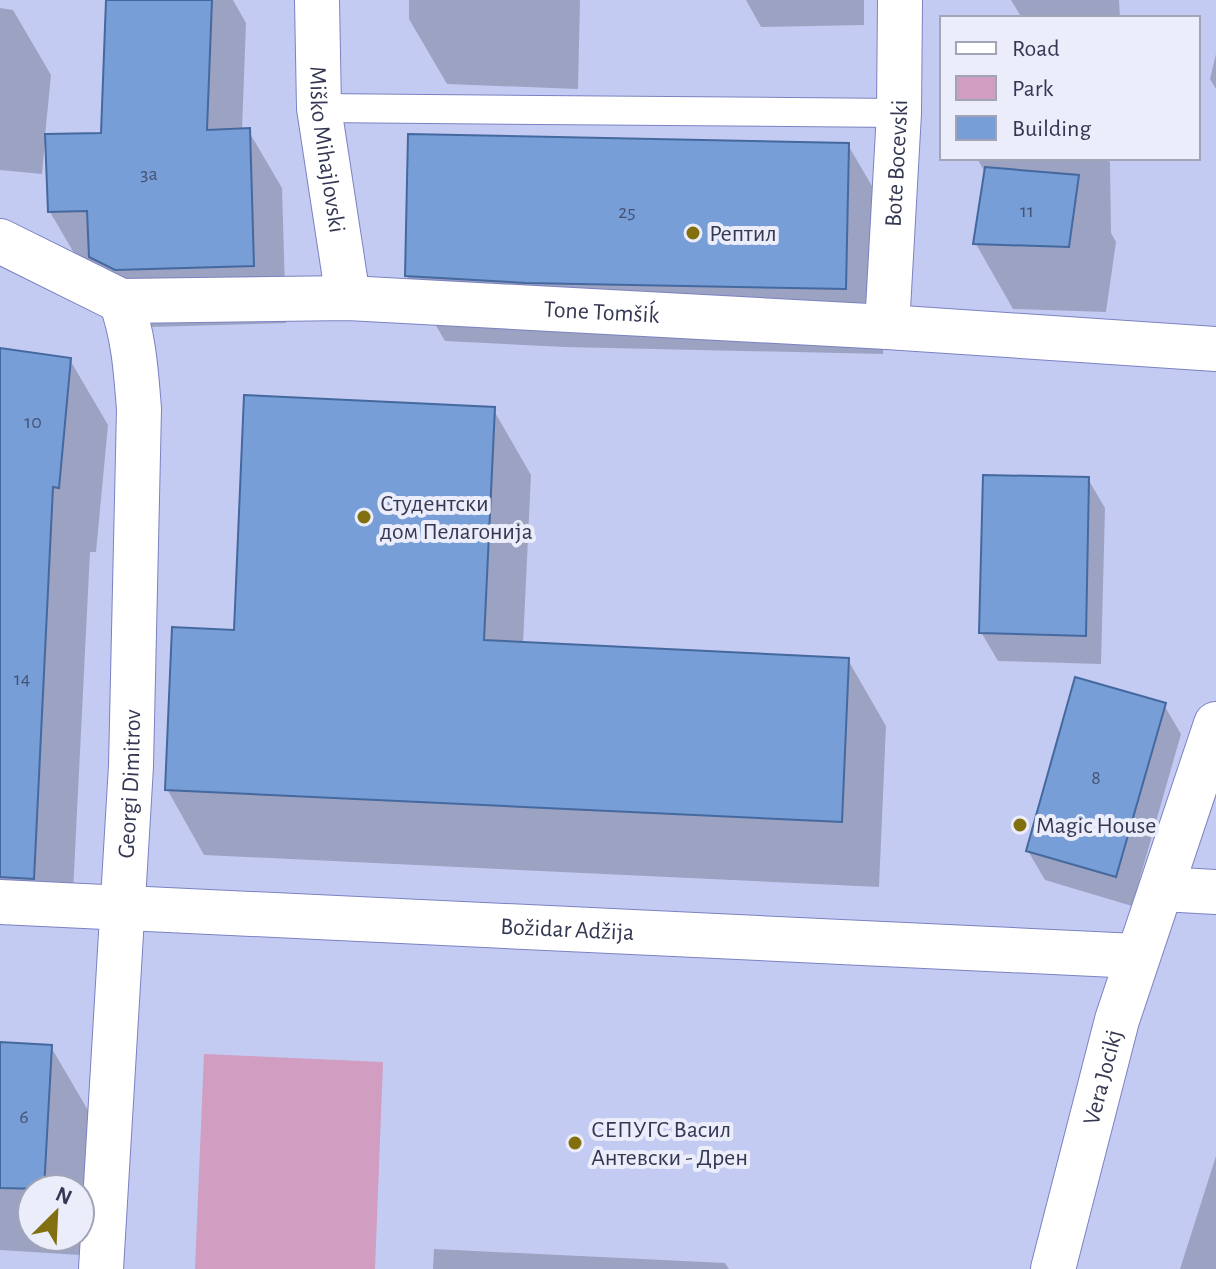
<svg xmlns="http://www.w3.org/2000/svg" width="1216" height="1269" font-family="'Alegreya Sans',sans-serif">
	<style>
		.green { fill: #d19dc1 }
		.shadow { fill: #0003; fill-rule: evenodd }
		.building { fill: #779ed7; stroke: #45699e; stroke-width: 2 }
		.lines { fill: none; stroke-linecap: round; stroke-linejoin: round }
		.service-casing { stroke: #7b82c1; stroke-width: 30 }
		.minor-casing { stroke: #7b82c1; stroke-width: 46 }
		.service { stroke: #fff; stroke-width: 28 }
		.minor { stroke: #fff; stroke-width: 44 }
		.poi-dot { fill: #827010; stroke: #ebedfb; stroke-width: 3 }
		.labels { text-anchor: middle; stroke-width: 8; stroke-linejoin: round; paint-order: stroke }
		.number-label { font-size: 20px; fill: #465274 }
		.street-label { font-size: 24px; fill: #353853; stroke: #ebedfb }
		.poi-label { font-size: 24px; fill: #353853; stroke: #ebedfb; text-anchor: start }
	</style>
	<rect width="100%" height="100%" fill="#c4cbf3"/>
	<path class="green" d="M 204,1054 L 383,1062 L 375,1269 L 195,1269 Z"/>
	<path class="shadow" d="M 108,0 L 233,0 L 246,23 L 242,131 L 248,130 L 282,188 L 286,323 L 150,327 L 84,270 L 50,212 L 48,142 L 45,142 L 42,174 L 0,170 L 0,8 L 13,10 L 51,75 L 45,136 L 103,135 Z
		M 409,0 L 580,0 L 578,89 L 447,84 L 409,19 Z
		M 746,0 L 864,0 L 864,25 L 761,27 Z
		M 1011,0 L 1119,0 L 1120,18 L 1022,18 Z
		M 1216,54 L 1216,89 L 1210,79 Z
		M 848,145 L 886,210 L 883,354 L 565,347 L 445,341 L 407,276 Z
		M 977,158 L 1107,158 L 1110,163 L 1111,233 L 1116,242 L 1106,312 L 1013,309 L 976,244 L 986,175 Z
		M 0,350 L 70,360 L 108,425 L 96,552 L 90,552 L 73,892 L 0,888 Z
		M 493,409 L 531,475 L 523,644 L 848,660 L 886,726 L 879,887 L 204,855 L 167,789 L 236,632 Z
		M 1088,479 L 1105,508 L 1101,664 L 998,661 L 981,632 Z
		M 1164,705 L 1181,734 L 1132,906 L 1045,880 L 1028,851 Z
		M 0,1044 L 51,1047 L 89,1112 L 80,1255 L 0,1250 ZM 32,1189 L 80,1189 L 80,1237 L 32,1237 Z
		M 1216,1156 L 1216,1269 L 1180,1269 Z
		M 434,1249 L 725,1263 L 729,1269 L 433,1269 Z"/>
	<path class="building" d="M 106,0 L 212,0 L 207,130 L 250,128 L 254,266 L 115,270 L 89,257 L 87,211 L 48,212 L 45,134 L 101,133 Z
		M 408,134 L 849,143 L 846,289 L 526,283 L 405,276 Z
		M 985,167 L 1079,175 L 1069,247 L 973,244 Z
		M 0,348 L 71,358 L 59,488 L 53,487 L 34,879 L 0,877 Z
		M 244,395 L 495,407 L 484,640 L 849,658 L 842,822 L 165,790 L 172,627 L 234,630 Z
		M 983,475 L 1089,477 L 1086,636 L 979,633 Z
		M 1075,677 L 1166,703 L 1116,877 L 1026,851 Z
		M 0,1042 L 52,1045 L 44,1189 L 0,1188 Z"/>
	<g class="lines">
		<defs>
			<path id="service" d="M 319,108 L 899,113"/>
			<g id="minor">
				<path id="s1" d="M 317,0 L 319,108 L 348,298"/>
				<path id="s2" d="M 0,241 L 121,301 L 348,298 L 887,327 L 1216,349"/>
				<path id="s3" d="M 887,327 L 899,113 L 900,0"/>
				<path d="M 1162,889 L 1216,892"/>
				<path id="s4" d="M 0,902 L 1136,956"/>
				<path id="s5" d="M 101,1269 L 131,766 L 139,409 C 136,372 134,337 121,301"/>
				<path id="s6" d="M 1053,1269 L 1117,1020 L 1216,724"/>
			</g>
		</defs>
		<use href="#service" class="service-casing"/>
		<use href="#minor" class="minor-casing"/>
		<use href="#service" class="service"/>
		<use href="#minor" class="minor"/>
	</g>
	<g class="poi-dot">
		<circle cx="693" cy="233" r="8"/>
		<circle cx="364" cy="517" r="8"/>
		<circle cx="1020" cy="825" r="8"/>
		<circle cx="575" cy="1143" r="8"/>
	</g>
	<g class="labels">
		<g class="number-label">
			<text x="149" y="180">3a</text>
			<text x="1027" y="217">11</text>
			<text x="627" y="218">25</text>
			<text x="33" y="428">10</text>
			<text x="22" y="685">14</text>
			<text x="1096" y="784">8</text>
			<text x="24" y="1123">6</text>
		</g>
		<g class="street-label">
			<text dy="8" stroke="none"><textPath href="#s1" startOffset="150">Miško Mihajlovski</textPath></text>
			<text dy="8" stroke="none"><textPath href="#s3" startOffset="164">Bote Bocevski</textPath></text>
			<text dy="8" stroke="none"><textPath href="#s2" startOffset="616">Tone Tomšiḱ</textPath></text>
			<text dy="8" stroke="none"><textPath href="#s5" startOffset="486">Georgi Dimitrov</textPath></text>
			<text dy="8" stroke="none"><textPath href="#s4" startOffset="568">Božidar Adžija</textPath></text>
			<text dy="8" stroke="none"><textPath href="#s6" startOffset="198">Vera Jocikj</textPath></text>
		</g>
		<g class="poi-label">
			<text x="709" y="241">Рептил</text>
			<text x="380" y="511">Студентски<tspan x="380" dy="28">дом Пелагонија</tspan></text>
			<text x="1036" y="833">Magic House</text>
			<text x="591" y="1137">СЕПУГС Васил<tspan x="591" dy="28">Антевски - Дрен</tspan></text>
		</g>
	</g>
	<rect x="940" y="16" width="260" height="144" fill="#ebedfb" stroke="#a2a5b8" stroke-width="2"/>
	<rect x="956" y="42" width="40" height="12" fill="#ffffff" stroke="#a2a5b8" stroke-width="2"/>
	<text x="1012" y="56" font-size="24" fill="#353853">Road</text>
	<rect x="956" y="76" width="40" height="24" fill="#d19dc1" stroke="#a2a5b8" stroke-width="2"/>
	<text x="1012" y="96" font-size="24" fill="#353853">Park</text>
	<rect x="956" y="116" width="40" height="24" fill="#779ed7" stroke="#a2a5b8" stroke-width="2"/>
	<text x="1012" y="136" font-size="24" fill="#353853">Building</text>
	<g transform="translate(56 1213) rotate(24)"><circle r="38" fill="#ebedfb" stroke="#a2a5b8" stroke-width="2"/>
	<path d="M0-6L14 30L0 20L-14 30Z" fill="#827010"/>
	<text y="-12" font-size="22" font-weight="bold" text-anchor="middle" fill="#353853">N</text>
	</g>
</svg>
